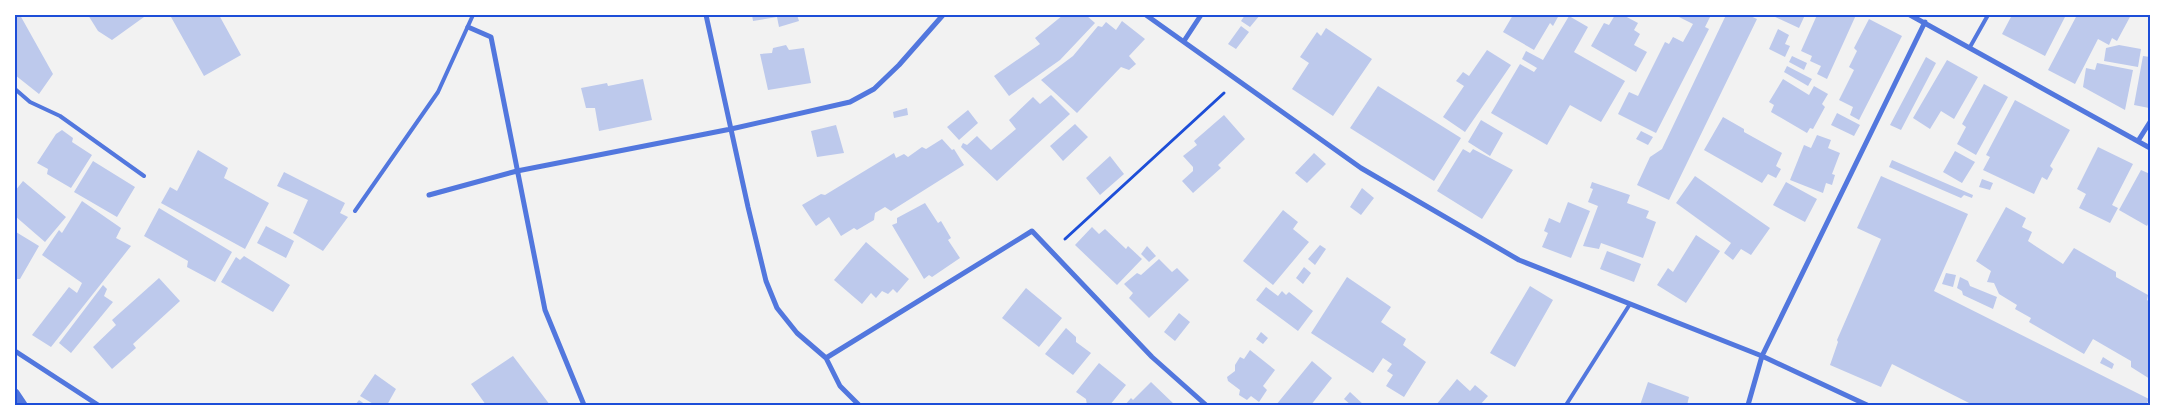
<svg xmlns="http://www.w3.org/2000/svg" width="2165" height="420" font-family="'Sofia Sans Condensed',sans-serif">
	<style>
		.building { fill: #bdc9ec }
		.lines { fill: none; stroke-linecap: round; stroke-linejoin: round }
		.path { stroke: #1d4ed8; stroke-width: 3 }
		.service { stroke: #5277de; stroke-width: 4 }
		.minor { stroke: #5277de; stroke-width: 5 }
		.tertiary { stroke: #5277de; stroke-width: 9 }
		.neatline { fill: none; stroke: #1d4ed8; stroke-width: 2 }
	</style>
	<rect width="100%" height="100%" fill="#f2f2f2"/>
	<path class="building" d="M 15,15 L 20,15 L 53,74 L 39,94 L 15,75 Z
		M 88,15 L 143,15 L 144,17 L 112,40 L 98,31 Z
		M 174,15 L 219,15 L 241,55 L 204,76 L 171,17 Z
		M 752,15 L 797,15 L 799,21 L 779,27 L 777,17 L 753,21 Z
		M 1063,15 L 1086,15 L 1095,23 L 1060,60 L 1009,96 L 994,76 L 1040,44 L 1035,38 Z
		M 1245,15 L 1260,15 L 1250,27 L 1241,21 Z
		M 1513,15 L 1522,17 L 1523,15 L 1559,15 L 1553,26 L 1550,23 L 1534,50 L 1503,32 Z
		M 1615,15 L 1623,15 L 1638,23 L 1634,30 L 1640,34 L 1634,45 L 1647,52 L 1636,72 L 1591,46 L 1604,23 L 1609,25 Z
		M 1675,15 L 1711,15 L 1705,27 L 1709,29 L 1656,133 L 1618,114 L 1629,92 L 1638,96 L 1665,42 L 1669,44 L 1673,37 L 1683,42 L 1693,24 Z
		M 1726,15 L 1748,15 L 1757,19 L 1669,200 L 1637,185 L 1650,157 L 1662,149 Z
		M 1771,15 L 1805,15 L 1799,28 Z
		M 1817,15 L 1856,15 L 1827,79 L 1817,74 L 1821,66 L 1810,61 L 1812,56 L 1801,51 Z
		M 2012,15 L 2066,15 L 2045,56 L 2002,34 Z
		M 2077,15 L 2131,15 L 2117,41 L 2112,38 L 2109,45 L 2098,39 L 2075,84 L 2048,70 Z
		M 1569,16 L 1588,27 L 1574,52 L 1625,81 L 1601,122 L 1570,105 L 1547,145 L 1491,113 L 1520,64 L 1534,72 L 1537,68 L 1522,59 L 1526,51 L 1543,60 Z
		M 1869,19 L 1902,36 L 1859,120 L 1850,115 L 1853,107 L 1839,100 L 1854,70 L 1849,67 L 1857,51 L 1854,48 Z
		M 1122,21 L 1145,39 L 1129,56 L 1136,64 L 1129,70 L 1121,67 L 1077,113 L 1041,80 L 1073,56 L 1098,26 L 1102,27 L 1106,22 L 1116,30 Z
		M 1241,26 L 1249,32 L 1236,49 L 1228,44 Z
		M 1326,28 L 1372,59 L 1333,116 L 1292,89 L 1309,63 L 1300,57 L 1317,32 L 1321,36 Z
		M 1778,29 L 1789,35 L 1785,44 L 1790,46 L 1785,57 L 1769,49 Z
		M 786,45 L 789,50 L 804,48 L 811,83 L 768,90 L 760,54 L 772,53 L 773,48 Z
		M 2119,45 L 2141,49 L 2138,67 L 2104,61 L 2106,48 Z
		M 1487,50 L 1511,65 L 1465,132 L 1443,117 L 1464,86 L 1456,81 L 1463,72 L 1469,76 Z
		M 1792,56 L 1807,63 L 1804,70 L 1789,62 Z
		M 2143,56 L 2150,57 L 2149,108 L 2134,105 Z
		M 1926,57 L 1936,63 L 1901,130 L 1890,125 Z
		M 1947,60 L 1978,77 L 1954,119 L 1941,111 L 1930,129 L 1913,118 Z
		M 2097,63 L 2133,70 L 2125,110 L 2083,87 L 2086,68 L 2095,70 Z
		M 1787,66 L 1812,79 L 1808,86 L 1784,72 Z
		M 643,79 L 652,120 L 599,131 L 595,108 L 586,108 L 581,88 L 607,83 L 608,86 Z
		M 1783,79 L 1809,95 L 1814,86 L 1828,94 L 1822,104 L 1825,107 L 1813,129 L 1810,128 L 1807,133 L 1771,112 L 1774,105 L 1769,102 Z
		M 1984,84 L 2008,97 L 1976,155 L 1957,144 L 1966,127 L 1962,124 Z
		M 1378,86 L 1461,138 L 1434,181 L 1350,128 Z
		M 1051,95 L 1070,114 L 997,181 L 961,147 L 963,143 L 967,145 L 977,136 L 991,150 L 1016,129 L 1009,120 L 1033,97 L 1040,104 Z
		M 2015,100 L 2070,130 L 2050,166 L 2053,169 L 2047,180 L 2042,177 L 2034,194 L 1983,170 L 1990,157 L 1986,155 Z
		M 907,108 L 908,115 L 894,118 L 893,112 Z
		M 968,110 L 978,123 L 959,140 L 947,127 Z
		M 1837,113 L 1860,125 L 1854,136 L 1831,125 Z
		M 1224,115 L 1245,139 L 1218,165 L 1221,168 L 1193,193 L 1182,181 L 1193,171 L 1193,167 L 1183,156 L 1197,145 L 1194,141 Z
		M 1723,117 L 1744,129 L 1744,132 L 1782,153 L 1776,166 L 1781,169 L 1776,178 L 1768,174 L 1762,183 L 1704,150 Z
		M 1481,120 L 1503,133 L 1490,156 L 1468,142 Z
		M 1075,124 L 1088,137 L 1063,161 L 1050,146 Z
		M 836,125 L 844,153 L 817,157 L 811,131 Z
		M 62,130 L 73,138 L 72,142 L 92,155 L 71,188 L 47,174 L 48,169 L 37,163 L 56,134 Z
		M 1641,131 L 1653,137 L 1648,145 L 1636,139 Z
		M 1817,135 L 1831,140 L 1828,148 L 1840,153 L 1832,174 L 1835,175 L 1832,185 L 1826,183 L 1823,193 L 1790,180 L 1804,145 L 1811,148 Z
		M 942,139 L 952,150 L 954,149 L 964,165 L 891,211 L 885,207 L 875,213 L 874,220 L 857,230 L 854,228 L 841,236 L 829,217 L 816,226 L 802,205 L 821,194 L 825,195 L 894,153 L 896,158 L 904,154 L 908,157 L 922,147 L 926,149 Z
		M 2098,147 L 2133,164 L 2112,205 L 2118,208 L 2110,223 L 2079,208 L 2086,194 L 2077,189 Z
		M 1463,149 L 1470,153 L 1473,149 L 1513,170 L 1482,219 L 1437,191 Z
		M 198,150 L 228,168 L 224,178 L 269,203 L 245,249 L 161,203 L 170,187 L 177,191 Z
		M 1955,151 L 1975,162 L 1962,183 L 1943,172 Z
		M 1314,153 L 1326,164 L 1307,183 L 1295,173 Z
		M 1110,156 L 1124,174 L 1100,195 L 1086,178 Z
		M 1892,160 L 1973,195 L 1972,198 L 1964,195 L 1961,198 L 1889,167 Z
		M 93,161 L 135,187 L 117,217 L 74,192 Z
		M 2141,170 L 2150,174 L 2150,220 L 2147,226 L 2119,210 Z
		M 284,172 L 345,203 L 340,213 L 348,217 L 323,251 L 293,233 L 308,200 L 277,186 Z
		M 1695,176 L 1770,228 L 1751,255 L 1741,249 L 1733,260 L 1724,253 L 1731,243 L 1676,203 Z
		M 1881,176 L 1968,214 L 1934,291 L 2149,399 L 2146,405 L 1973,405 L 1892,364 L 1881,387 L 1830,365 L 1838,342 L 1837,340 L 1881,239 L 1857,228 Z
		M 1982,179 L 1993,183 L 1990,190 L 1979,187 Z
		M 23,181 L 66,217 L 45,242 L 15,216 L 15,191 Z
		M 1592,182 L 1630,195 L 1627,203 L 1649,211 L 1646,218 L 1656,222 L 1643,258 L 1601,243 L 1599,249 L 1583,246 L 1598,206 L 1588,202 L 1593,189 L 1590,188 Z
		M 1786,182 L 1817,199 L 1805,222 L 1773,205 Z
		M 1362,188 L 1374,198 L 1361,215 L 1350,207 Z
		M 82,201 L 121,228 L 116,238 L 131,246 L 51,347 L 32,335 L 69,287 L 77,293 L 82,283 L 42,255 L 59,230 L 62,233 Z
		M 1568,202 L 1590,211 L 1571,258 L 1542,247 L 1548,233 L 1544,231 L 1549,218 L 1560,223 Z
		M 925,203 L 938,223 L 941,221 L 951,238 L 948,240 L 960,258 L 932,277 L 929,275 L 924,279 L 892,225 L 897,223 L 897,218 Z
		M 2006,207 L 2026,218 L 2022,227 L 2032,232 L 2028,241 L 2063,264 L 2074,248 L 2116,272 L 2116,277 L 2148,295 L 2147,300 L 2150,302 L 2150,379 L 2131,367 L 2131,361 L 2093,339 L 2084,354 L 2029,322 L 2031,318 L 2015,309 L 2017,305 L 1999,294 L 1994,283 L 1987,282 L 1991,271 L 1976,261 Z
		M 159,208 L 232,252 L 215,282 L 187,267 L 188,261 L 144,236 Z
		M 1283,210 L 1298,222 L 1293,229 L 1309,242 L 1273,285 L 1243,261 Z
		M 266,226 L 294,241 L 286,258 L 257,243 Z
		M 1092,227 L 1099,234 L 1105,229 L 1126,249 L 1128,246 L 1142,259 L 1117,285 L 1075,245 Z
		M 16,232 L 39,246 L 20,279 L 15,279 Z
		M 1696,235 L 1720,251 L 1686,303 L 1657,285 L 1668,268 L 1673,272 Z
		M 866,242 L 909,279 L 897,293 L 893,289 L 888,294 L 882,291 L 876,298 L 871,293 L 862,304 L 834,280 Z
		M 1320,245 L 1326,249 L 1315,265 L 1308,259 Z
		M 1147,246 L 1156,256 L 1149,262 L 1141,254 Z
		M 1607,251 L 1641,264 L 1634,282 L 1600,269 Z
		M 244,256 L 290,285 L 273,312 L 221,282 L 236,257 L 240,260 Z
		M 1159,259 L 1172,272 L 1177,268 L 1189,280 L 1149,318 L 1129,298 L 1133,293 L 1124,284 L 1137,273 L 1141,275 Z
		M 1304,267 L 1311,273 L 1303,284 L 1296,278 Z
		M 1946,273 L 1956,275 L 1953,287 L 1942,284 Z
		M 1347,277 L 1391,307 L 1381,322 L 1406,339 L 1403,345 L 1426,362 L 1404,397 L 1386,386 L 1393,375 L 1387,371 L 1392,364 L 1383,358 L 1373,373 L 1311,333 Z
		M 1960,277 L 1968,281 L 1970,286 L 1997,297 L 1993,309 L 1963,295 L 1962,291 L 1957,288 Z
		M 159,278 L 180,301 L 133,344 L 136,348 L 112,369 L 93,347 L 116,325 L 112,320 Z
		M 103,285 L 107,289 L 104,296 L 113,302 L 71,353 L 59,343 Z
		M 1530,286 L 1553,300 L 1515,367 L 1490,353 Z
		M 1266,287 L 1278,296 L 1282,291 L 1286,295 L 1289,292 L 1313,311 L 1298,331 L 1256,300 Z
		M 1026,288 L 1062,318 L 1039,347 L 1002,318 Z
		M 1179,313 L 1190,322 L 1175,341 L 1164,332 Z
		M 1066,328 L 1076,337 L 1076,342 L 1091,353 L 1073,375 L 1045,354 Z
		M 1261,332 L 1268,338 L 1263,344 L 1256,339 Z
		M 1250,350 L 1275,370 L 1263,386 L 1267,390 L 1259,402 L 1251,396 L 1247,400 L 1239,395 L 1240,390 L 1228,381 L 1227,377 L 1235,371 L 1235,365 L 1240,357 L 1244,359 Z
		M 513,356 L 550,405 L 486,405 L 471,384 Z
		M 2103,357 L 2114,364 L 2112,369 L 2100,363 Z
		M 1312,361 L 1332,378 L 1311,405 L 1276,405 Z
		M 1099,363 L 1126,385 L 1110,405 L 1087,405 L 1086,399 L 1076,392 Z
		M 375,374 L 396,389 L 387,405 L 375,405 L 360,396 Z
		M 1457,379 L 1470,391 L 1475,385 L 1488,396 L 1480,405 L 1436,405 Z
		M 1151,382 L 1175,405 L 1125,405 L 1131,398 L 1133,400 Z
		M 1648,382 L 1689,397 L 1687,405 L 1640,405 Z
		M 1350,392 L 1364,405 L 1351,405 L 1344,399 Z
		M 359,400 L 366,405 L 355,405 Z"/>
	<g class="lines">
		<path class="path" d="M 1065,239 L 1224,93"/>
		<path class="service" d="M 1970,47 L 1988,15
			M 15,89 L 30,102 L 60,116 L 144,176
			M 355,211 L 438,92 L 473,15
			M 1566,405 L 1630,304"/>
		<path class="minor" d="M 706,15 L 748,207 L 766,281 L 777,308 L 797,333 L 826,358 L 840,386 L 859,405
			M 1146,15 L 1361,168 L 1519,260 L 1762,356 L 1867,405
			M 1910,15 L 2150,148
			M 468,27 L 491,37 L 545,310 L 584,405
			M 1184,41 L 1201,15
			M 2138,141 L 2150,122
			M 429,195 L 517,171 L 731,129 L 850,102 L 874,89 L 899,65 L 943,15
			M 15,351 L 98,405
			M 826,358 L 1032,231 L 1152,357 L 1206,405
			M 1748,405 L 1762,356 L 1925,22"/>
		<path class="tertiary" d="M 15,393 L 23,405"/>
	</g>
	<rect width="2165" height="420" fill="none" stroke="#ffffff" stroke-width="32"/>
	<rect x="16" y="16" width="2133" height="388" class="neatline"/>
</svg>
